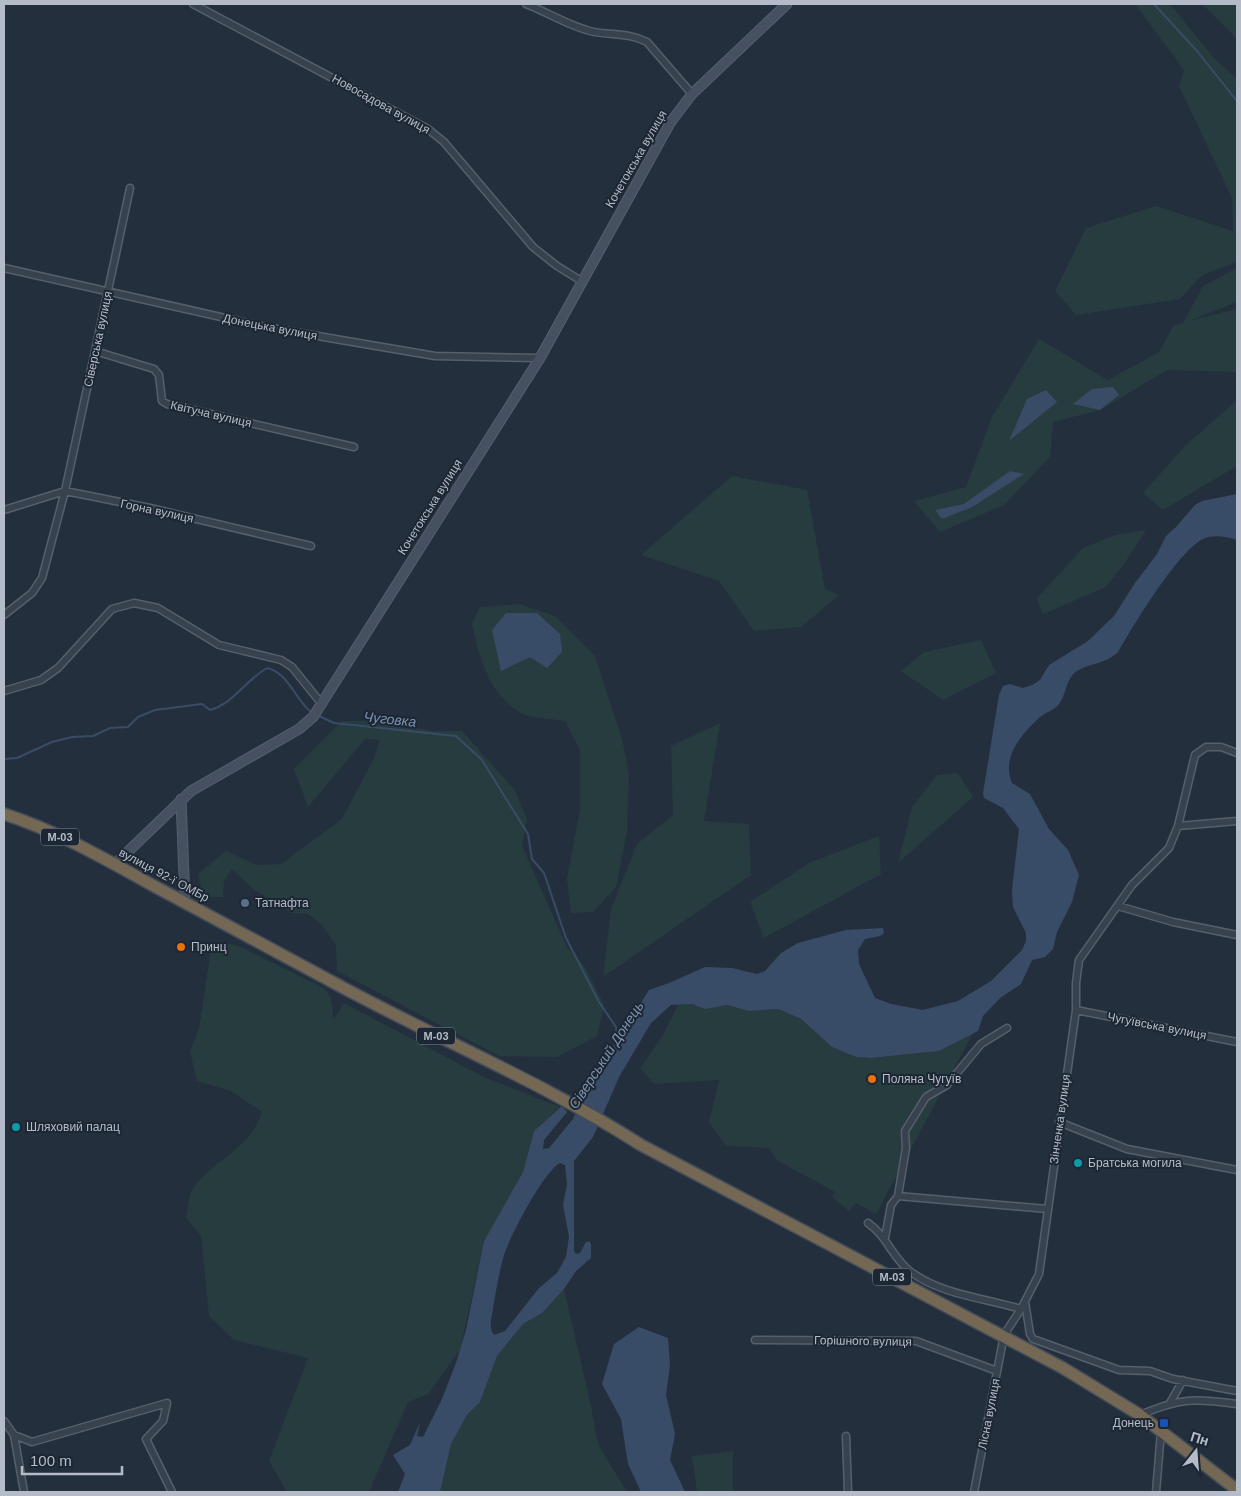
<svg xmlns="http://www.w3.org/2000/svg" width="1241" height="1496" font-family="Arial,sans-serif">
	<style>
		.green { fill: #263c3f }
		.water { fill: #394c67; fill-rule: evenodd }
		.lines { fill: none; stroke-linecap: round; stroke-linejoin: round }
		.stream { stroke: #394c67; stroke-width: 2 }
		.street-casing { stroke: #565f6c; stroke-width: 9 }
		.secondary-casing { stroke: #565f6c; stroke-width: 11 }
		.highway-casing { stroke: #434c59; stroke-width: 14 }
		.street { stroke: #38414e; stroke-width: 6 }
		.secondary { stroke: #465061; stroke-width: 9 }
		.highway { stroke: #746855; stroke-width: 11 }
		.service-dot { fill: #5c6f8a; stroke: #1d2633; stroke-width: 2 }
		.food-dot { fill: #e8710a; stroke: #1d2633; stroke-width: 2 }
		.culture-dot { fill: #0f9aa8; stroke: #1d2633; stroke-width: 2 }
		.transit-dot { fill: #1a4fb4; stroke: #1d2633; stroke-width: 2 }
		.labels { text-anchor: middle; stroke-width: 4; stroke-linejoin: round; paint-order: stroke }
		.shield { fill: #1d2633; stroke: #878f9c; stroke-width: 1 }
		.shield-label { font-size: 11px; font-weight: bold; fill: #b4bcc9 }
		.street-label { font-size: 12px; fill: #b4bcc9; stroke: #1d2633 }
		.poi-label { font-size: 12px; fill: #b4bcc9; stroke: #1d2633; text-anchor: start }
		.water-label { font-size: 14px; font-style: italic; fill: #7c92b1; stroke: #1d2633 }
	</style>
	<rect width="100%" height="100%" fill="#242f3e"/>
	<path class="green" d="M 1135,4 L 1170,4 L 1214,58 L 1237,79 L 1237,262 L 1202,275 L 1180,299 L 1076,315 L 1055,291 L 1086,228 L 1156,206 L 1233,231 L 1232,198 L 1179,86 L 1184,70 Z
		M 1202,4 L 1237,4 L 1237,39 Z
		M 1237,268 L 1237,302 L 1189,321 L 1237,309 L 1237,372 L 1167,370 L 1100,410 L 1053,422 L 1050,457 L 1004,505 L 940,532 L 914,501 L 966,487 L 992,417 L 1039,339 L 1108,380 L 1159,352 L 1174,325 L 1183,323 L 1203,286 Z
		M 1237,400 L 1237,466 L 1163,510 L 1143,493 L 1185,446 Z
		M 732,476 L 807,490 L 825,589 L 839,595 L 801,627 L 754,631 L 719,581 L 641,555 Z
		M 1146,530 L 1124,564 L 1106,587 L 1043,614 L 1037,598 L 1083,548 L 1115,535 Z
		M 519,604 L 555,616 L 595,656 L 623,743 L 629,774 L 627,831 L 616,887 L 593,912 L 571,913 L 567,879 L 580,810 L 580,750 L 565,721 C 554,719 528,718 519,712 C 488,692 479,657 472,623 L 480,607 Z
		M 981,640 L 996,673 L 943,700 L 901,671 L 924,652 Z
		M 342,721 L 380,721 L 432,731 L 462,731 L 514,789 L 527,819 L 522,846 L 567,947 L 585,967 L 604,1005 L 597,1036 L 557,1057 L 499,1056 L 337,971 L 336,945 L 321,924 L 308,914 L 292,913 L 254,890 L 232,869 L 224,881 L 223,897 L 203,897 L 198,874 L 226,851 L 256,865 L 281,864 L 342,819 L 374,758 L 380,740 L 365,739 L 308,807 L 294,769 Z
		M 720,723 L 704,821 L 749,824 L 751,875 L 603,977 L 611,909 L 637,844 L 673,815 L 671,746 Z
		M 958,773 L 973,797 L 898,863 L 912,807 L 937,775 Z
		M 879,836 L 881,874 L 764,938 L 750,902 L 809,863 Z
		M 221,941 L 241,947 L 324,988 L 331,998 L 334,1019 L 344,1003 L 484,1077 L 560,1107 L 534,1131 L 523,1172 L 484,1241 L 460,1350 L 428,1394 L 408,1402 L 369,1492 L 287,1492 L 269,1461 L 308,1358 L 234,1340 L 209,1316 L 201,1236 L 186,1218 C 188,1210 188,1199 191,1192 C 208,1162 250,1151 262,1112 L 231,1091 L 197,1081 L 190,1052 L 199,1029 L 211,949 Z
		M 679,1003 L 697,1004 L 701,1007 L 727,1005 L 749,1011 L 778,1009 L 801,1019 L 832,1047 L 856,1057 L 871,1058 L 939,1051 L 973,1033 L 876,1214 L 856,1203 L 849,1211 L 832,1197 L 835,1192 L 777,1160 L 769,1148 L 726,1146 L 709,1122 L 719,1080 L 654,1084 L 640,1068 L 662,1037 Z
		M 564,1289 L 590,1401 L 598,1444 L 627,1492 L 440,1492 L 451,1444 L 467,1415 L 480,1402 L 497,1356 L 523,1324 L 542,1313 Z
		M 733,1451 L 733,1492 L 697,1492 L 692,1456 Z"/>
	<path class="water" d="M 1113,387 L 1119,395 L 1100,410 L 1073,404 L 1092,389 Z
		M 1046,390 L 1057,402 L 1009,441 L 1027,399 Z
		M 1010,471 L 1024,474 L 972,507 L 942,519 L 935,510 L 964,504 Z
		M 1237,494 L 1237,540 C 1227,537 1214,534 1203,539 C 1178,551 1133,626 1118,652 C 1104,665 1092,662 1077,671 C 1065,679 1067,694 1059,704 C 1055,710 1046,712 1040,717 C 1022,734 1001,756 1012,783 L 1030,794 L 1049,829 L 1068,850 L 1079,875 L 1072,902 L 1057,932 L 1053,949 L 1045,957 L 1032,960 L 1021,984 L 1000,998 L 983,1016 L 978,1031 L 939,1051 L 871,1058 L 856,1057 L 832,1047 L 801,1019 L 778,1009 L 749,1011 L 727,1005 L 705,1009 L 692,1004 L 671,1005 L 651,1023 L 619,1077 L 593,1137 L 574,1161 L 574,1251 L 576,1254 L 580,1253 L 586,1242 L 589,1241 L 591,1244 L 591,1258 L 576,1271 L 564,1289 L 542,1313 L 523,1324 L 497,1356 L 480,1402 L 467,1415 L 451,1444 L 440,1492 L 398,1492 L 405,1474 L 393,1455 L 410,1445 L 420,1422 L 417,1436 L 423,1437 L 442,1399 L 456,1363 L 466,1330 L 484,1241 L 523,1172 L 534,1131 L 562,1106 L 567,1112 L 544,1140 L 543,1149 L 549,1148 L 573,1119 L 586,1090 L 649,990 L 669,983 L 705,967 L 732,968 L 757,974 L 765,971 L 781,953 L 798,943 L 846,930 L 883,928 L 884,933 L 880,936 L 865,939 L 858,950 L 859,964 L 875,998 L 891,1004 L 923,1010 L 958,1001 L 991,981 L 1022,950 L 1026,941 L 1026,933 L 1013,907 L 1012,890 L 1019,829 L 1003,808 L 984,798 L 983,793 L 999,695 L 1003,686 L 1010,684 L 1023,688 L 1032,685 L 1040,680 L 1049,665 L 1088,641 L 1114,616 L 1135,583 L 1157,554 L 1166,536 L 1176,527 L 1195,505 L 1202,501 ZM 560,1163 L 565,1165 L 567,1184 L 563,1205 L 569,1237 L 566,1257 L 557,1273 L 539,1288 L 505,1331 L 494,1335 C 488,1327 492,1317 493,1308 C 496,1291 499,1272 504,1255 C 510,1236 544,1171 560,1163 Z
		M 506,613 L 537,613 L 560,634 L 562,652 L 547,668 L 530,657 L 501,671 L 492,630 Z
		M 639,1327 L 668,1338 L 670,1365 L 666,1395 L 675,1434 L 670,1460 L 685,1492 L 641,1492 L 628,1464 L 621,1419 L 602,1384 L 614,1344 Z"/>
	<g class="lines">
		<path class="stream" d="M 1154,4 L 1197,51 L 1237,101
			M 317,715 L 334,723 L 456,736 L 482,760 L 528,834 L 532,859 L 544,873 L 566,938 L 599,1002 L 616,1027 L 617,1041
			M 4,759 L 17,758 L 52,742 L 72,737 L 93,736 L 110,728 L 128,727 L 138,717 L 155,710 L 202,704 L 210,710 C 233,704 246,680 267,668 C 289,673 295,700 312,713"/>
		<defs>
			<path id="street" d="M 193,4 L 428,129 L 444,142 L 533,247 L 557,266 L 583,282
				M 526,4 C 547,12 567,25 590,31 C 610,36 628,32 647,42 L 692,94
				M 4,268 L 265,327 L 435,356 L 540,358
				M 95,351 L 154,369 L 159,375 L 162,401 L 167,404 L 354,447
				M 4,510 L 65,491 L 150,508 L 311,546
				M 4,615 L 32,593 L 42,578 L 65,491 L 130,188
				M 4,691 L 41,680 L 58,668 L 112,609 L 134,603 L 158,608 L 219,645 L 281,660 L 292,667 L 321,703
				M 1178,826 L 1237,821
				M 1118,906 L 1173,922 L 1237,935
				M 1076,1010 L 1237,1042
				M 1007,1028 L 981,1044 L 947,1085 L 926,1097 L 905,1131 L 906,1148 L 898,1196 L 1047,1209
				M 1059,1122 L 1127,1149 L 1237,1170
				M 868,1223 C 888,1237 892,1258 911,1272 C 942,1295 985,1298 1021,1309
				M 885,1238 L 891,1205 L 898,1196
				M 1025,1302 L 1030,1334 L 1033,1339 L 1119,1370 L 1150,1371 L 1173,1379 L 1237,1391
				M 755,1340 L 916,1341 L 997,1371
				M 1170,1403 L 1183,1380
				M 1140,1415 C 1180,1398 1194,1398 1237,1404
				M 4,1421 L 14,1435 L 24,1492
				M 14,1435 L 32,1442 L 167,1403 L 163,1421 L 146,1439 L 172,1492
				M 846,1436 L 848,1492
				M 974,1492 L 1004,1335 L 1021,1309 L 1039,1274 L 1076,1010 L 1076,983 L 1079,960 L 1132,885 L 1169,848 L 1178,826 L 1195,755 L 1206,747 L 1221,747 L 1237,753
				M 1156,1492 L 1161,1431"/>
			<path id="secondary" d="M 181,799 L 185,903
				M 115,864 L 191,791 L 299,729 L 313,717 L 540,358 L 670,123 L 692,94 L 787,4"/>
			<path id="highway" d="M 4,814 C 57,831 105,859 154,886 C 216,919 278,953 340,986 C 440,1040 546,1084 641,1145 L 1063,1368 L 1140,1415 L 1237,1490"/>
		</defs>
		<use href="#street" class="street-casing"/>
		<use href="#secondary" class="secondary-casing"/>
		<use href="#highway" class="highway-casing"/>
		<use href="#street" class="street"/>
		<use href="#secondary" class="secondary"/>
		<use href="#highway" class="highway"/>
	</g>
	<circle class="service-dot" cx="245" cy="903" r="5"/>
	<g class="food-dot">
		<circle cx="181" cy="947" r="5"/>
		<circle cx="872" cy="1079" r="5"/>
	</g>
	<g class="culture-dot">
		<circle cx="16" cy="1127" r="5"/>
		<circle cx="1078" cy="1163" r="5"/>
	</g>
	<rect class="transit-dot" x="1159" y="1418" width="10" height="10" rx="2.5"/>
	<g class="labels">
		<g class="shield">
			<rect x="41" y="828.5" width="38" height="17" rx="4"/>
			<rect x="417" y="1027.5" width="38" height="17" rx="4"/>
			<rect x="873" y="1268.5" width="38" height="17" rx="4"/>
		</g>
		<g class="shield-label">
			<text x="60" y="841">М-03</text>
			<text x="436" y="1040">М-03</text>
			<text x="892" y="1281">М-03</text>
		</g>
		<g class="street-label">
			<text transform="translate(381 104) rotate(29)" y="4">Новосадова вулиця</text>
			<text transform="translate(636 159) rotate(-60)" y="4">Кочетокська вулиця</text>
			<text transform="translate(270 327) rotate(11)" y="4">Донецька вулиця</text>
			<text transform="translate(98 339) rotate(-78)" y="4">Сіверська вулиця</text>
			<text transform="translate(211 414) rotate(13)" y="4">Квітуча вулиця</text>
			<text transform="translate(430 507) rotate(-58)" y="4">Кочетокська вулиця</text>
			<text transform="translate(157 511) rotate(12)" y="4">Горна вулиця</text>
			<text transform="translate(164 875) rotate(28)" y="4">вулиця 92-ї ОМБр</text>
			<text transform="translate(1157 1026) rotate(11)" y="4">Чугуївська вулиця</text>
			<text transform="translate(1060 1119) rotate(-82)" y="4">Зінченка вулиця</text>
			<text transform="translate(863 1341) rotate(1)" y="4">Горішного вулиця</text>
			<text transform="translate(989 1414) rotate(-79)" y="4">Лісна вулиця</text>
		</g>
		<g class="poi-label">
			<text x="255" y="907">Татнафта</text>
			<text x="191" y="951">Принц</text>
			<text x="882" y="1083">Поляна Чугуїв</text>
			<text x="26" y="1131">Шляховий палац</text>
			<text x="1088" y="1167">Братська могила</text>
			<text x="1154" y="1427" text-anchor="end">Донець</text>
		</g>
		<g class="water-label">
			<text transform="translate(390 719) rotate(6)" y="5">Чуговка</text>
			<text transform="translate(606 1055) rotate(-57)" y="5">Сіверський Донець</text>
		</g>
	</g>
	<rect width="1241" height="1496" fill="none" stroke="#b4bcc9" stroke-width="10"/>
	<g transform="translate(1196 1451) rotate(17)" stroke="#1d2633" stroke-width="4" paint-order="stroke">
	<path d="M0-4L9 19L0 12L-9 19Z" fill="#b4bcc9"/>
	<text y="-8" font-size="14" font-weight="bold" text-anchor="middle" fill="#b4bcc9">Пн</text>
	</g>
	<path d="M22 1466v8h100v-8" fill="none" stroke="#b4bcc9" stroke-width="2.5"/>
	<text x="30" y="1466" font-size="15" fill="#b4bcc9" stroke="#1d2633" stroke-width="4" paint-order="stroke">100 m</text>
</svg>
